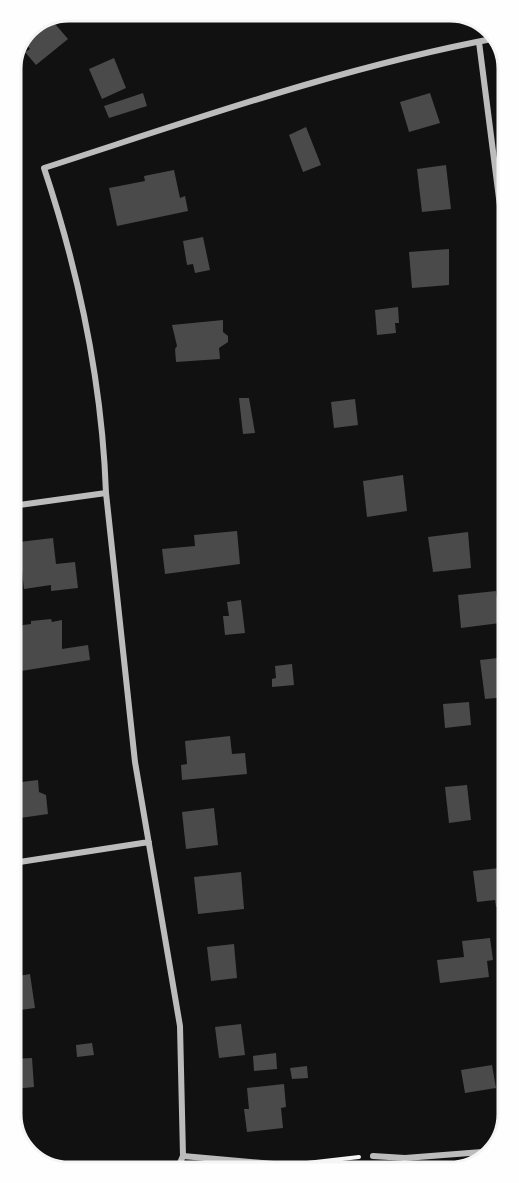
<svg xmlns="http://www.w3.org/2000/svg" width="519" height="1183" font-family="'Source Sans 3',sans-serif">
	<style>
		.building { fill: #4a4a4a }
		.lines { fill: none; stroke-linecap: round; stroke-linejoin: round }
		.path { stroke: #f5f5f5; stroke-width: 4 }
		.minor { stroke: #bcbcbc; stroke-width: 6 }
		.rim { fill: none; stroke: #f5f5f5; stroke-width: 3 }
	</style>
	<rect width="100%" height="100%" fill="#111"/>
	<path class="building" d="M 50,18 L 68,39 L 36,65 L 25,52 L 30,49 L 22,40 L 28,27 Z
		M 114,58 L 126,88 L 102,99 L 89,69 Z
		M 143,93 L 147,106 L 109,118 L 104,106 Z
		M 430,93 L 440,123 L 409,132 L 400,102 Z
		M 306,127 L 321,165 L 303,172 L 289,135 Z
		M 446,165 L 451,209 L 422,212 L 417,169 Z
		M 174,170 L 180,198 L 185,196 L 188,211 L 117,226 L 109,188 L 145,181 L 144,176 Z
		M 203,237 L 210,270 L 195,273 L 193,264 L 187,265 L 183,241 Z
		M 449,249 L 449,285 L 412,288 L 409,252 Z
		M 20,307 L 20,333 L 11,335 L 11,308 Z
		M 398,307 L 399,323 L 395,323 L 396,333 L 377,335 L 375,310 Z
		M 223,320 L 223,332 L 228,336 L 228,342 L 219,348 L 220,359 L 176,362 L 175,349 L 177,346 L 172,325 Z
		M 239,398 L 249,398 L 255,433 L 243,434 Z
		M 355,399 L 358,425 L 334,428 L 331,402 Z
		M 403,475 L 407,511 L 367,517 L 363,481 Z
		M 237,531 L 240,564 L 165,574 L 162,549 L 195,546 L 194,535 Z
		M 468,532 L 471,568 L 433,572 L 428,537 Z
		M 53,538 L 56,564 L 75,562 L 78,588 L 51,591 L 51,585 L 24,589 L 19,542 Z
		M 496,591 L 500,623 L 461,628 L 458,595 Z
		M 241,600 L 245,633 L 225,635 L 223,616 L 229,616 L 227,602 Z
		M 51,619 L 52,622 L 62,620 L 62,649 L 88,645 L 90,660 L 21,671 L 16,634 L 23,625 L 31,624 L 31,621 Z
		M 507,657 L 507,697 L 485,699 L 480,660 Z
		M 292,664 L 294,685 L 272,687 L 272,679 L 276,678 L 275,666 Z
		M 469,702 L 471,725 L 445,728 L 443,704 Z
		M 230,736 L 232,754 L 245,753 L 247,774 L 182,780 L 181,765 L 187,764 L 185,741 Z
		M 38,780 L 39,792 L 46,795 L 48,814 L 13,819 L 13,783 Z
		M 467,785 L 471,820 L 449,823 L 445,787 Z
		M 214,808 L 218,845 L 186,849 L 182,812 Z
		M 508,867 L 508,906 L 496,907 L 495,900 L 477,902 L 473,871 Z
		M 241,872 L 244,909 L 198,914 L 194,877 Z
		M 13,922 L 17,922 L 21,947 L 13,949 Z
		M 490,938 L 493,960 L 487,961 L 489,977 L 440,983 L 437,960 L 464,957 L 462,941 Z
		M 234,944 L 237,978 L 211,981 L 207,947 Z
		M 30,974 L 35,1008 L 13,1011 L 13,977 Z
		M 241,1024 L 245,1055 L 219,1058 L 215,1027 Z
		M 92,1043 L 94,1055 L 77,1057 L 76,1045 Z
		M 276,1053 L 277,1069 L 254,1071 L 253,1056 Z
		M 32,1058 L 34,1087 L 14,1089 L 13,1059 Z
		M 492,1065 L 496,1088 L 465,1093 L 461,1070 Z
		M 307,1066 L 308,1078 L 292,1079 L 290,1068 Z
		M 284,1084 L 286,1107 L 281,1108 L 283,1128 L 247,1132 L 244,1109 L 249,1109 L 247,1088 Z"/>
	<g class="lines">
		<path class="path" d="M 298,1164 L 359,1157"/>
		<path class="minor" d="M 479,42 L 506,253
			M 12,506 L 106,493
			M 13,863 L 149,842
			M 183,1156 L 285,1165
			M 373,1156 L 405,1158 L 495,1151
			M 176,1172 L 183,1156 L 180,1026 L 135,762 L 106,493 C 102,382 79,273 44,168 C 193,120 342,67 497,38"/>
	</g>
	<path d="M0 0H519V1183H0ZM69 21H450A48 48 0 0 1 498 69V1114A48 48 0 0 1 450 1162H69A48 48 0 0 1 21 1114V69A48 48 0 0 1 69 21Z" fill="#fefefe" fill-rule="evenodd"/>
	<path class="rim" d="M69 21H450A48 48 0 0 1 498 69V1114A48 48 0 0 1 450 1162H69A48 48 0 0 1 21 1114V69A48 48 0 0 1 69 21Z"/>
</svg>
